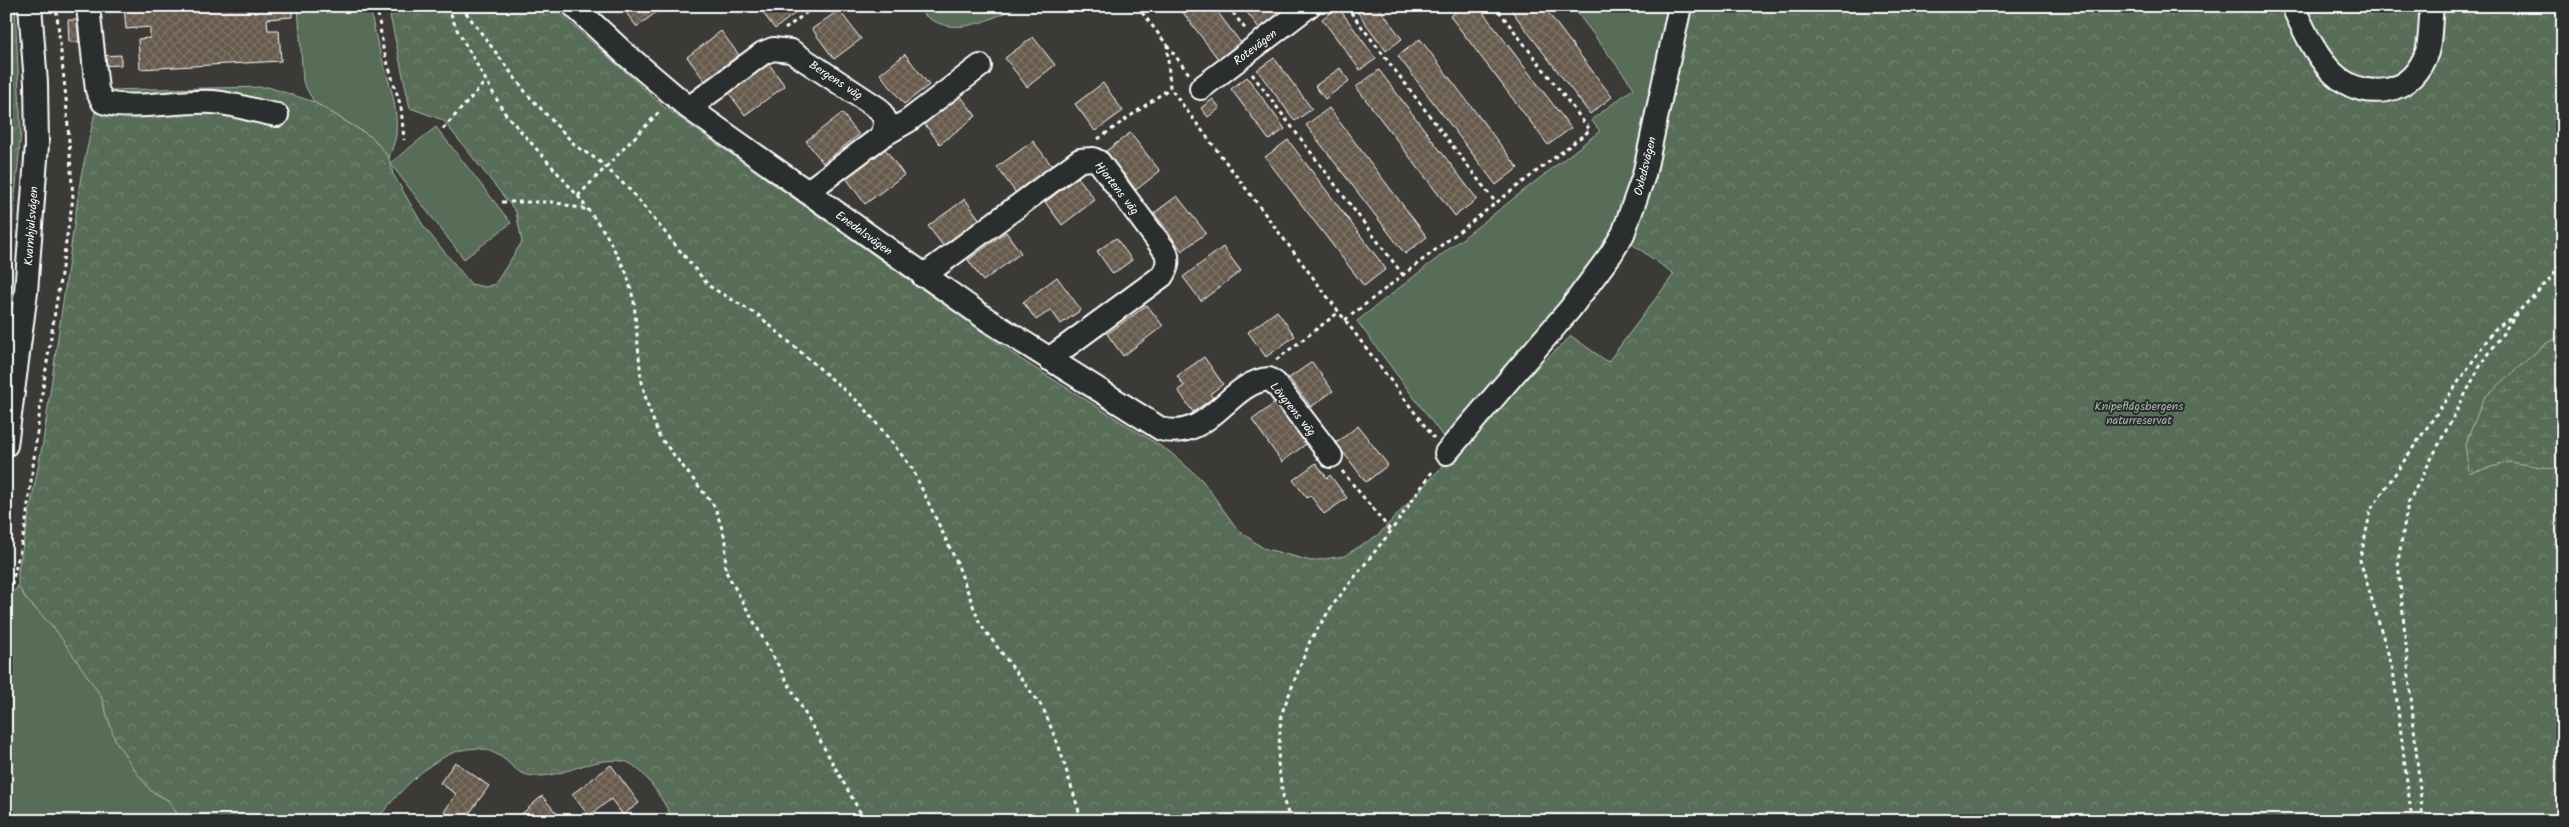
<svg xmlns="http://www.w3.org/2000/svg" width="2569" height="827" font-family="Kalam,sans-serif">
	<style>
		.grass { fill: #596d58; stroke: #acb6ac }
		.forest { fill: url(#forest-crowns); stroke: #acb6ac }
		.wetland { fill: url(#wetland-marsh); stroke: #acb6ac }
		.building { fill: url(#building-cross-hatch); stroke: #fff }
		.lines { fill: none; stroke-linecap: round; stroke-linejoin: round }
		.minor-casing { stroke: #fff; stroke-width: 26 }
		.path { stroke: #fff; stroke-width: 3; stroke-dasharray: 4 4; stroke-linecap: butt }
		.minor { stroke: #2a2d2e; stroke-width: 22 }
		.labels { text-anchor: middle; stroke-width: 4; stroke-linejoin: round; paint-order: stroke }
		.street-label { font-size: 12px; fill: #fff; stroke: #2a2d2e }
		.park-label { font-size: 12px; fill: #acb6ac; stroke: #2a2d2e }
	</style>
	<defs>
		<pattern id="forest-crowns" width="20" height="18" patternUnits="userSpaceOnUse" patternTransform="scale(1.25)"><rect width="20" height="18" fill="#596d58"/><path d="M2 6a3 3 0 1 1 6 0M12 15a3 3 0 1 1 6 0" fill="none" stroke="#728371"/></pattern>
		<pattern id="wetland-marsh" width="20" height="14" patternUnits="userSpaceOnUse" patternTransform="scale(1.25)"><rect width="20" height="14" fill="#596d58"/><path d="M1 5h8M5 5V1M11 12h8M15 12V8" fill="none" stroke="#728371"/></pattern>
		<pattern id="building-cross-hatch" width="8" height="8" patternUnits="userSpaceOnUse" patternTransform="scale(1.25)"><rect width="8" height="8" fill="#665a4d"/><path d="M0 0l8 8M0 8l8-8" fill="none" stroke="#7d7368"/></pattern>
	</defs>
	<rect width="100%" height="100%" fill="#3c3a37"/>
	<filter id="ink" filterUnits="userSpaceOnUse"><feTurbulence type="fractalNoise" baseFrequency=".02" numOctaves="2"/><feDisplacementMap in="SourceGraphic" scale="10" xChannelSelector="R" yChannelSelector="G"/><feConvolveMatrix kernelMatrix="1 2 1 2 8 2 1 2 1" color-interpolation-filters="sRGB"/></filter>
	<g filter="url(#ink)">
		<path class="grass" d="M 298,6 L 371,6 C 373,50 400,91 396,135 C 395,143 391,151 389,158 L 373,138 L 314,102 L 303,82 Z
			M 915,6 L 1020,6 C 982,23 947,42 915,6 Z
			M 1572,6 L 1668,6 L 1649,111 L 1624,212 L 1604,246 L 1553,320 L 1447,442 L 1357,321 L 1600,131 L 1591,120 L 1634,88 Z
			M 436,127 L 511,223 L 464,259 L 390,163 Z
			M 18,586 L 27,600 L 55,629 L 84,667 L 101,696 L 110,724 L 151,791 L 168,800 L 182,821 L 6,821 L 6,610 L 10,597 Z"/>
		<path class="forest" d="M 6,6 L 15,6 L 21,132 L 6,293 Z
			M 388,6 L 552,6 L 663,106 L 1022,360 L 1170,452 L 1202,480 L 1238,530 L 1263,548 L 1311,561 L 1344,556 L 1378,535 L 1514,390 L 1571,336 L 1608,362 L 1674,274 L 1632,244 L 1660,152 L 1692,6 L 2563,6 L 2563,821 L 674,821 C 665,804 645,769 627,762 C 614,758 597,762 585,765 C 568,770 552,777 534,776 C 515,775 511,761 496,754 C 452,730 400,790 376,821 L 182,821 L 168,800 L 151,791 L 137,773 L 115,740 L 101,696 L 55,629 L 27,600 L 18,586 L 18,571 L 43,442 L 81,176 L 100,90 L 268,87 L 314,102 L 373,138 L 389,158 L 393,174 L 424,227 L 471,284 L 485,287 L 495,284 L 522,242 L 516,212 L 443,120 L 410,108 Z"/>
		<path class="wetland" d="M 2563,335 L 2563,475 L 2554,469 L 2510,462 L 2469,473 L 2465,445 L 2484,398 L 2545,344 Z"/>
		<path class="building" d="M 124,6 L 292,6 L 292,17 L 267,19 L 268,30 L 279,30 L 281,61 L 140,69 L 138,39 L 150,38 L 150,27 L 126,29 Z
			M 621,6 L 664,6 L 637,27 Z
			M 758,6 L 804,6 L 775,29 Z
			M 1178,6 L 1213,6 L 1241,43 L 1219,60 Z
			M 1242,6 L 1278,6 L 1282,12 L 1260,29 Z
			M 1353,6 L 1378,6 L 1402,39 L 1386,51 Z
			M 1463,6 L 1478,6 L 1571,128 L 1548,145 L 1450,16 Z
			M 1508,6 L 1543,6 L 1612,97 L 1590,114 Z
			M 1338,7 L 1376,59 L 1360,70 L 1322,19 Z
			M 839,10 L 861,39 L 834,59 L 812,29 Z
			M 68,20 L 77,20 L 79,42 L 69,42 Z
			M 721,31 L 739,55 L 705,81 L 687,57 Z
			M 1033,37 L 1055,65 L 1027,87 L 1005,58 Z
			M 1420,39 L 1518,168 L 1496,185 L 1398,56 Z
			M 905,54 L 929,85 L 904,104 L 880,74 Z
			M 121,55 L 121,65 L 99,66 L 99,56 Z
			M 1274,58 L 1312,109 L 1295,121 L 1257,70 Z
			M 769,64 L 785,86 L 745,115 L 729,93 Z
			M 1340,68 L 1349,81 L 1325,99 L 1315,86 Z
			M 1379,70 L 1477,199 L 1455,216 L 1356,87 Z
			M 1247,77 L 1285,129 L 1269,140 L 1231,89 Z
			M 1103,83 L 1123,111 L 1095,131 L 1075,104 Z
			M 959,94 L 976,116 L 940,144 L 922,121 Z
			M 1213,99 L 1220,108 L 1208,117 L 1201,108 Z
			M 1329,108 L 1427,237 L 1405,254 L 1306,125 Z
			M 842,113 L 859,135 L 823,163 L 806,141 Z
			M 1130,133 L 1160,171 L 1136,190 L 1106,151 Z
			M 1288,140 L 1386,269 L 1364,286 L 1265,157 Z
			M 1033,141 L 1052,166 L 1016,193 L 997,167 Z
			M 885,149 L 904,175 L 865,204 L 846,178 Z
			M 1078,177 L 1095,200 L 1062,225 L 1045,202 Z
			M 1177,196 L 1206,233 L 1182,251 L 1154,213 Z
			M 965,199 L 980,220 L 944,247 L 928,226 Z
			M 1006,232 L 1021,253 L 983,281 L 968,260 Z
			M 1116,238 L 1132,260 L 1113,274 L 1097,251 Z
			M 1223,247 L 1241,271 L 1201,301 L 1183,277 Z
			M 1057,277 L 1081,310 L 1061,324 L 1051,310 L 1036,320 L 1023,302 Z
			M 1147,305 L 1163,326 L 1123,356 L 1107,334 Z
			M 1277,311 L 1295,336 L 1266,357 L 1248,332 Z
			M 1204,357 L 1223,384 L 1210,394 L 1213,398 L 1193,412 L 1178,390 L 1184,386 L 1177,376 Z
			M 1312,362 L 1333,391 L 1311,407 L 1289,378 Z
			M 1276,402 L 1306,444 L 1282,462 L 1252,420 Z
			M 1358,426 L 1388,465 L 1366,482 L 1336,443 Z
			M 1316,463 L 1327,478 L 1330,475 L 1347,498 L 1324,514 L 1310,495 L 1307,498 L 1293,480 Z
			M 455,762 L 489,786 L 464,821 L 457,821 L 444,812 L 456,794 L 440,783 Z
			M 611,765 L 639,803 L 623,815 L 611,799 L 589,816 L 572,794 Z
			M 542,796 L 563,821 L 518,821 L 516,819 Z"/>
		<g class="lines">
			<defs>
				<path id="minor" d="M 88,6 L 97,90 L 103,102 C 129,111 181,100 212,102 C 233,103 256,112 277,115
					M 574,6 L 623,52 L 689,108 L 988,320 L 1161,429 C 1210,442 1228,382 1269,379 L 1275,383 L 1331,456
					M 2294,9 C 2313,49 2334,98 2387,90 C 2407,86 2420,71 2427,52 C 2431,39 2430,21 2432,6
					M 1201,88 L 1309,6
					M 689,108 L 763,53 L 773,49 L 791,51 L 879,109 L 886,121 L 882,136 L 807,192
					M 882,136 L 908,121 L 980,66
					M 923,276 L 1080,160 L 1093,159 L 1099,162 L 1166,252 C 1169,262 1167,268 1162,276 L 1049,359
					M 6,445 L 26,292 L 37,145 L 36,83 L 30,6
					M 1446,453 L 1570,309 L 1611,254 L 1623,234 L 1644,175 L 1680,6"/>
			</defs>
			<use href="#minor" class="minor-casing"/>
			<path class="path" d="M 377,6 L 383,48 L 401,107 L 404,140
				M 448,6 L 456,28 L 504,112 L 578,196 L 606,234 L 627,274 L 634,302 L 641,378 L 647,403 L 659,436 L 715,507 L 726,541 L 725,570 L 865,821
				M 461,6 L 527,94 L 577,147 L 598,160 L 631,191 L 709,286 L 758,315 L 863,406 L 912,468 L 957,563 L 980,624 L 1043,708 L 1059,747 L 1082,821
				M 1137,6 L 1167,45 L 1170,88 L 1434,438
				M 1228,6 L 1246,30
				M 1346,6 L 1496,203
				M 785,29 L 815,6
				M 1167,45 L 1189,74
				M 1252,74 L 1403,275
				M 443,129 L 486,81
				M 1098,139 L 1170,88
				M 578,196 L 661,110
				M 502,202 L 553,202 L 588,210
				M 1345,320 L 1590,130 L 1495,6
				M 1276,360 L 1339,312
				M 1342,471 L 1391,531
				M 6,608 L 25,529 L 42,394 L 73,198 L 66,98 L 56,6
				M 1291,821 L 1284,802 L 1278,763 L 1281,715 L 1310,641 L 1332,606 L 1391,531 L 1434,469
				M 2412,821 L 2393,670 L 2360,560 L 2371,509 L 2494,330 L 2515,315
				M 2423,821 L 2398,562 L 2408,503 L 2479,368 L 2517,313 L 2552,277 L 2563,260"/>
			<use href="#minor" class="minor"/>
		</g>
	</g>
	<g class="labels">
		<g class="street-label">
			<text transform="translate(1255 47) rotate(-37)" y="4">Rotevägen</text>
			<text transform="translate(836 80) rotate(33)" y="4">Bergens väg</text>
			<text transform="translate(1645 166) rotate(-76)" y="4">Oxledsvägen</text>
			<text transform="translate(1117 188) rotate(52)" y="4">Hjortens väg</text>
			<text transform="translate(31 226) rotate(-86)" y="4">Kvarnhjulsvägen</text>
			<text transform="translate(864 233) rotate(36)" y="4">Enedalsvägen</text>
			<text transform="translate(1293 409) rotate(51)" y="4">Lövgrens väg</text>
		</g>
		<g class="park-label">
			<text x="2139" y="410">Knipeflågsbergens<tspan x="2139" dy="14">naturreservat</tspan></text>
		</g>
	</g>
	<rect width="2569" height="827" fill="none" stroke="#2a2d2e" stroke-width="25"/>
	<rect x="12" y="12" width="2544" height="802" fill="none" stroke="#fff" stroke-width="2" filter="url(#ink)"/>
</svg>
